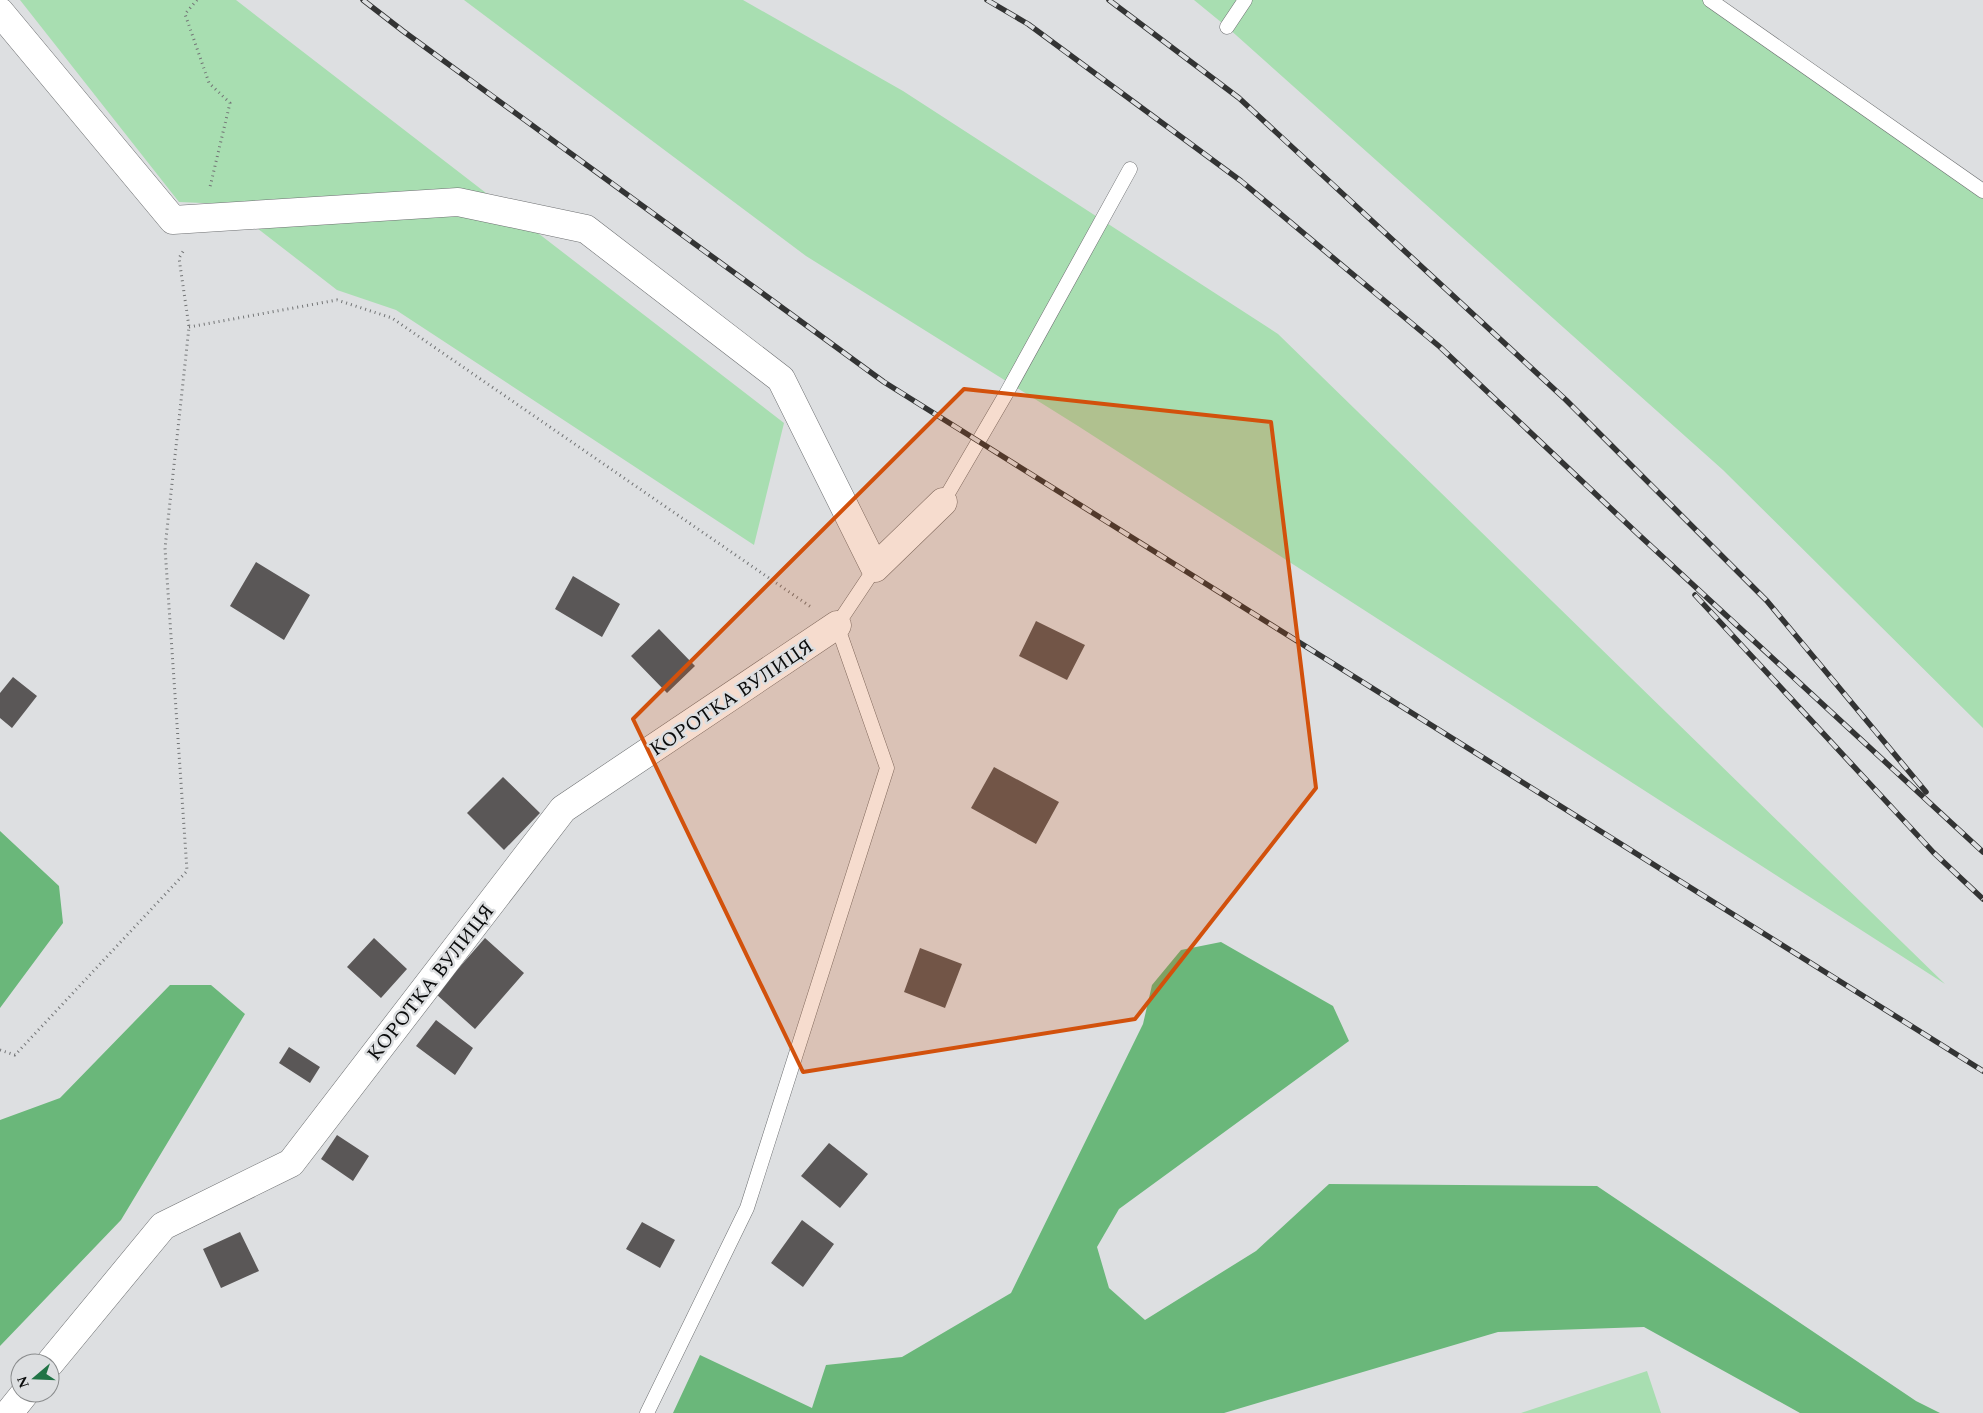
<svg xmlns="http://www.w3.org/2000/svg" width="1983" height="1413" font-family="Spectral,serif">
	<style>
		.green { fill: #a8deb1 }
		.forest { fill: #6ab77a }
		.building { fill: #5a5757 }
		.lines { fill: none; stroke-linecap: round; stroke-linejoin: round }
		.service-casing { stroke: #6d6f71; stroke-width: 15 }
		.minor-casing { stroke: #6d6f71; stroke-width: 29 }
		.path { stroke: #737576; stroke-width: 3; stroke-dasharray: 1 4; stroke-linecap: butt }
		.service { stroke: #fff; stroke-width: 14 }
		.minor { stroke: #fff; stroke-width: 28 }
		.rail-casing { stroke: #333434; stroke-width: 5.5 }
		.rail { stroke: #dddfe1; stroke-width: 4; stroke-dasharray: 11; stroke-linecap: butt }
		.marked { fill: #d2510c; fill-opacity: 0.2; stroke: #d2510c; stroke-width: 4; stroke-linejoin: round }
		.labels { text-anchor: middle; stroke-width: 5; stroke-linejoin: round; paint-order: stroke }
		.street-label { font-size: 20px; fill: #0b0c0c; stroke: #dddfe1 }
	</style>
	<rect width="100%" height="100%" fill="#dddfe1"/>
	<path class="green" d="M 20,0 L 236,0 L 784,423 L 754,545 L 396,310 L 337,290 L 226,204 L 179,202 Z
		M 464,0 L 743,0 L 903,91 L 1278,334 L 1945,984 L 1078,426 L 806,256 Z
		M 1194,0 L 1710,0 L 1983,191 L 1983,728 L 1723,470 L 1227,27 Z
		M 1647,1371 L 1661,1413 L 1521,1413 Z"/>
	<path class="forest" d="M 0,831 L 59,886 L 63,923 L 0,1008 Z
		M 1221,942 L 1333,1006 L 1349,1041 L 1119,1209 L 1097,1247 L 1109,1288 L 1145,1320 L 1256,1251 L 1329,1184 L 1597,1186 L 1916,1401 L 1940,1413 L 1800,1413 L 1644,1327 L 1498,1332 L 1224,1413 L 673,1413 L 700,1355 L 812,1408 L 826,1365 L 902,1357 L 1011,1293 L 1143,1024 L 1152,985 L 1181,950 Z
		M 170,985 L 211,985 L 245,1014 L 121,1220 L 0,1346 L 0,1120 L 60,1098 Z"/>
	<path class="building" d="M 256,562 L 310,595 L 284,640 L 230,606 Z
		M 573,576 L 620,604 L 602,637 L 555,609 Z
		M 1036,621 L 1085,645 L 1067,680 L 1019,656 Z
		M 659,629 L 695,666 L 667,693 L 631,656 Z
		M 13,677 L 37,696 L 12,728 L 0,718 L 0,693 Z
		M 994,767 L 1059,802 L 1036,844 L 971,808 Z
		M 503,777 L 540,813 L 504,850 L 467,813 Z
		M 374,938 L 407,969 L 381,998 L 347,967 Z
		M 485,938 L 524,973 L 475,1029 L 436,994 Z
		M 920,948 L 962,964 L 945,1008 L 904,992 Z
		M 436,1020 L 473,1048 L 455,1075 L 416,1046 Z
		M 289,1047 L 320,1067 L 310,1083 L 279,1063 Z
		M 337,1135 L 369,1156 L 353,1181 L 321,1159 Z
		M 829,1143 L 868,1174 L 840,1208 L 801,1176 Z
		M 802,1220 L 834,1244 L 803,1287 L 771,1263 Z
		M 642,1222 L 675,1240 L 660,1268 L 626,1249 Z
		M 240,1232 L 259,1271 L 221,1288 L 203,1249 Z"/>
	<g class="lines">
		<defs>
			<path id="service" d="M 1710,0 L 1983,191
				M 1227,27 L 1245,0
				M 943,502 L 1006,394 L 1130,169
				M 647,1413 L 747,1208 L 887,768 L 837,625 L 875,568"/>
			<path id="minor" d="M 0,12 L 173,220 L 458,202 L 586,229 L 781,379 L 875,568 L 943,502
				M 50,1363 L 163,1226 L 291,1163 L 563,809 L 837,625
				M 9,1413 L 25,1393"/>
		</defs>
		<use href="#service" class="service-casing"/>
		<use href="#minor" class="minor-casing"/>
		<path class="path" d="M 197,0 L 185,14 L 209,83 L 230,103 L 210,187
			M 189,327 L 337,300 L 392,318 L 811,607
			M 0,1050 L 15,1055 L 187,871 L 165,548 L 189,327 L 179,258 L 184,250"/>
		<use href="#service" class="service"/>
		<use href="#minor" class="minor"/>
		<defs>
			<path id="rail" d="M 363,0 L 403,31 L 884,382 L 1983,1071
				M 987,0 L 1028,24 L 1241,181 L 1440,347 L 1639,535 L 1983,852
				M 1109,0 L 1239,98 L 1566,400 L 1767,601 L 1926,792
				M 1695,595 L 1933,852 L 1983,899"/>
		</defs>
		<use href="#rail" class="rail-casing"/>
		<use href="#rail" class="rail"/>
	</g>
	<path class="marked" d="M 964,389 L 1271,422 L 1316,788 L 1135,1019 L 803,1072 L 633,719 Z"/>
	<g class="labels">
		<g class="street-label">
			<text transform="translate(731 697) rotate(-34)" y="7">КОРОТКА ВУЛИЦЯ</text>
			<text transform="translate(430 982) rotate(-52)" y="7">КОРОТКА ВУЛИЦЯ</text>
		</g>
	</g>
	<g transform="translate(35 1378) rotate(251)"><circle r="24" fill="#dddfe1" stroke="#898b8c"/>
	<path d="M0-4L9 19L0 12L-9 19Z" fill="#217446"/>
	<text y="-8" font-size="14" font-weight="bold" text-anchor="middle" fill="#0b0c0c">N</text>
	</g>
</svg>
